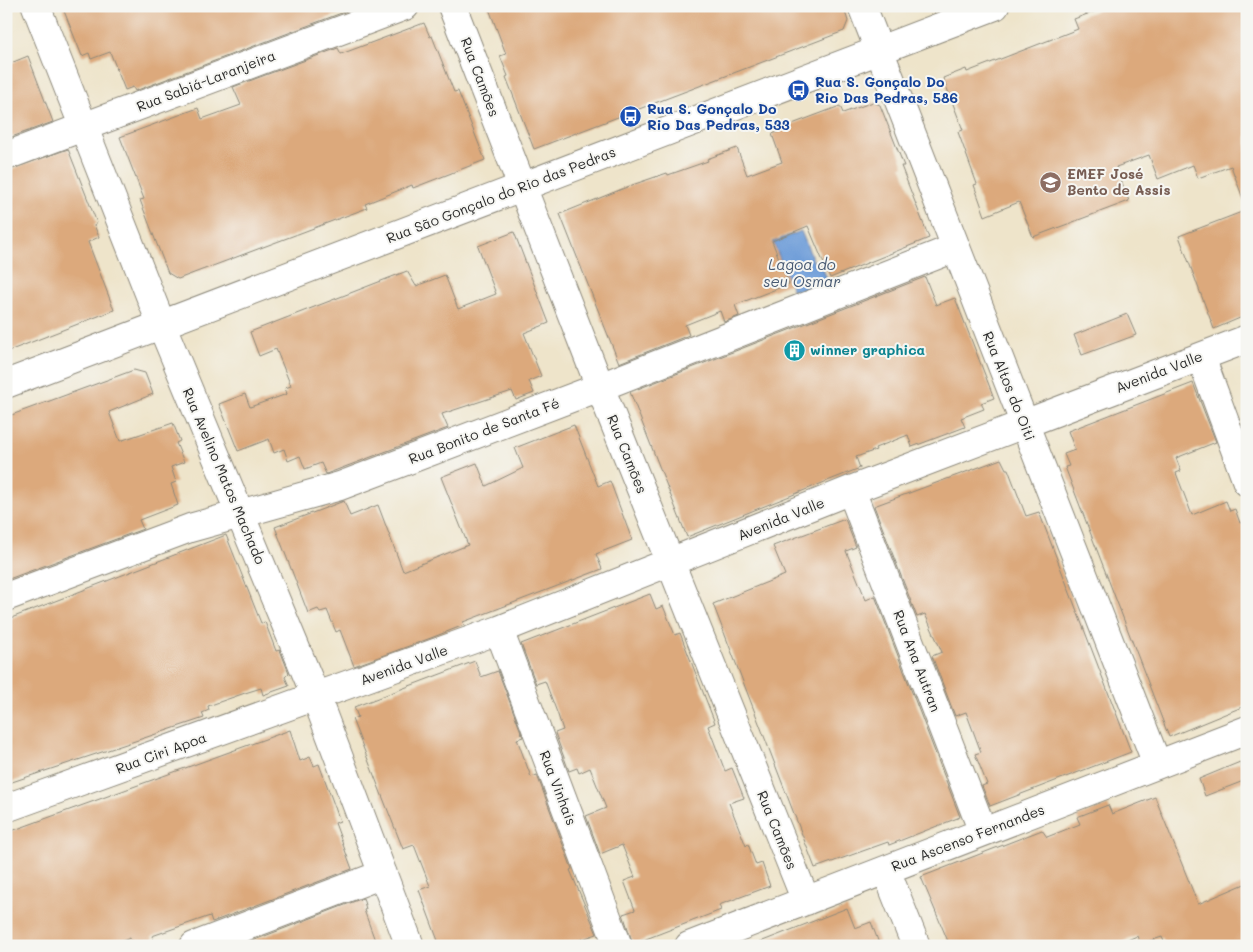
<svg xmlns="http://www.w3.org/2000/svg" width="1253" height="952" font-family="Mali,sans-serif">
	<style>
		.water { fill: #719fd9; stroke: #4e6582 }
		.building { fill: #dca97b }
		.lines { fill: none; stroke-linecap: round; stroke-linejoin: round }
		.minor-casing { stroke: #8c887a; stroke-width: 30 }
		.minor { stroke: #fff; stroke-width: 28 }
		.labels { text-anchor: middle; stroke-width: 4; stroke-linejoin: round; paint-order: stroke }
		.street-label { font-size: 14px; fill: #2b2b2b; stroke: #f6f6f2 }
		.transit-label { font-size: 14px; font-weight: bold; fill: #164399; stroke: #f6f6f2; text-anchor: start }
		.education-label { font-size: 14px; font-weight: bold; fill: #785e54; stroke: #f6f6f2; text-anchor: start }
		.culture-label { font-size: 14px; font-weight: bold; fill: #0d838f; stroke: #f6f6f2; text-anchor: start }
		.water-label { font-size: 15px; font-style: italic; fill: #475971; stroke: #f6f6f2 }
	</style>
	<rect width="100%" height="100%" fill="#f6f6f2"/>
	<filter id="ink" filterUnits="userSpaceOnUse"><feTurbulence type="fractalNoise" baseFrequency=".02" numOctaves="2"/><feDisplacementMap in="SourceGraphic" scale="10" xChannelSelector="R" yChannelSelector="G"/><feConvolveMatrix kernelMatrix="1 2 1 2 8 2 1 2 1" color-interpolation-filters="sRGB"/></filter>
	<filter id="wash" filterUnits="userSpaceOnUse"><feTurbulence type="fractalNoise" baseFrequency=".0096" numOctaves="4" result="noise"/><feDisplacementMap in="SourceGraphic" scale="20" xChannelSelector="R" yChannelSelector="G"/><feGaussianBlur stdDeviation="1.12" result="paint"/><feColorMatrix in="noise" values="0 0 0 0 0 0 0 0 0 0 0 0 0 0 0 0 0 1.4 0 .05"/><feComposite in="paint" operator="in"/></filter>
	<g filter="url(#wash)">
		<rect width="100%" height="100%" fill="#eee4ca"/>
		<path class="water" d="M 801,231 L 815,265 L 821,264 L 828,281 L 794,294 L 773,242 Z"/>
		<g id="blocks">
			<path class="building" d="M 62,6 L 360,6 L 135,91 L 133,87 L 125,90 L 110,52 L 91,59 L 89,53 L 82,56 Z
				M 488,6 L 843,6 L 848,21 L 844,31 L 534,149 L 506,77 L 508,76 L 500,56 L 506,54 Z
				M 1109,6 L 1247,6 L 1247,204 L 1245,204 L 1231,166 L 1198,178 L 1193,165 L 1158,179 L 1149,155 L 1116,167 L 1129,201 L 1033,237 L 1019,202 L 985,216 L 974,185 L 977,184 L 958,132 L 963,130 L 943,78 L 966,69 L 967,72 L 1078,29 L 1074,19 Z
				M 424,23 L 430,37 L 432,36 L 454,92 L 458,91 L 485,160 L 413,188 L 412,185 L 365,204 L 367,208 L 178,279 L 168,273 L 140,200 L 144,199 L 120,137 L 198,108 L 202,119 L 241,105 L 233,87 L 338,48 L 341,54 Z
				M 28,56 L 53,122 L 6,139 L 6,65 Z
				M 873,102 L 880,105 L 904,166 L 901,166 L 929,238 L 830,278 L 808,226 L 772,241 L 789,284 L 735,305 L 739,316 L 724,322 L 720,311 L 685,325 L 689,335 L 619,363 L 560,214 L 632,185 L 667,173 L 668,175 L 708,161 L 707,159 L 737,148 L 747,175 L 782,162 L 772,134 L 781,131 L 779,129 L 840,106 L 843,113 Z
				M 68,149 L 97,223 L 94,225 L 99,237 L 88,242 L 114,310 L 6,352 L 6,171 Z
				M 1247,210 L 1247,315 L 1214,329 L 1179,236 Z
				M 514,232 L 549,323 L 524,333 L 541,376 L 529,381 L 534,393 L 516,400 L 512,391 L 442,414 L 448,428 L 326,474 L 321,463 L 305,469 L 300,456 L 288,461 L 284,449 L 274,453 L 269,439 L 238,451 L 219,404 L 245,394 L 250,407 L 287,394 L 285,388 L 291,386 L 276,349 L 259,356 L 250,332 L 407,271 L 416,286 L 445,275 L 458,309 L 496,294 L 478,246 Z
				M 925,277 L 936,305 L 955,298 L 994,398 L 981,403 L 984,409 L 961,418 L 965,427 L 912,447 L 908,435 L 875,448 L 876,450 L 856,457 L 860,468 L 687,537 L 630,392 Z
				M 1127,314 L 1136,335 L 1082,355 L 1074,335 Z
				M 134,370 L 145,373 L 153,394 L 109,412 L 120,441 L 173,423 L 180,441 L 176,443 L 184,462 L 171,467 L 176,482 L 171,484 L 178,505 L 139,520 L 143,529 L 6,580 L 6,417 Z
				M 1193,383 L 1216,442 L 1176,458 L 1181,471 L 1176,473 L 1192,515 L 1226,501 L 1230,511 L 1235,509 L 1240,523 L 1247,521 L 1247,705 L 1169,737 L 1065,467 L 1069,466 L 1064,454 L 1075,450 L 1068,431 Z
				M 574,425 L 598,486 L 610,481 L 632,540 L 596,554 L 602,569 L 463,622 L 464,625 L 431,638 L 354,666 L 340,630 L 336,632 L 327,610 L 320,612 L 318,609 L 308,613 L 275,527 L 344,501 L 350,516 L 378,505 L 403,571 L 468,545 L 441,477 L 477,463 L 486,486 L 523,468 L 515,448 Z
				M 1001,459 L 1006,469 L 1008,469 L 1026,516 L 1039,512 L 1131,752 L 990,806 L 982,786 L 987,784 L 975,754 L 981,752 L 966,712 L 955,716 L 932,656 L 942,652 L 925,614 L 917,617 L 874,506 Z
				M 845,519 L 856,547 L 846,551 L 866,600 L 875,596 L 960,817 L 889,845 L 888,842 L 815,868 L 713,604 L 785,575 L 773,546 Z
				M 226,535 L 261,623 L 265,622 L 276,651 L 280,650 L 289,673 L 285,677 L 289,686 L 263,695 L 261,688 L 245,693 L 208,706 L 209,710 L 202,713 L 204,718 L 6,784 L 6,620 Z
				M 650,594 L 656,609 L 663,606 L 675,635 L 680,633 L 715,723 L 708,726 L 725,771 L 732,768 L 744,798 L 729,803 L 746,846 L 748,844 L 756,865 L 762,863 L 770,886 L 719,905 L 721,910 L 633,944 L 623,914 L 635,910 L 624,881 L 635,877 L 622,845 L 600,854 L 586,816 L 606,808 L 590,768 L 579,773 L 577,768 L 569,771 L 555,733 L 563,730 L 558,715 L 545,681 L 536,684 L 521,644 Z
				M 475,661 L 481,677 L 498,671 L 523,737 L 517,739 L 531,777 L 537,775 L 572,869 L 570,870 L 597,934 L 562,946 L 440,946 L 419,890 L 430,886 L 414,845 L 403,849 L 352,719 L 358,717 L 354,707 Z
				M 290,730 L 300,761 L 310,757 L 314,766 L 319,764 L 340,821 L 335,823 L 352,869 L 212,922 L 210,916 L 152,936 L 156,946 L 133,946 L 130,938 L 110,946 L 6,946 L 6,833 Z
				M 1240,762 L 1246,780 L 1205,796 L 1199,779 Z
				M 1155,797 L 1198,904 L 1247,883 L 1247,946 L 1166,946 L 1162,937 L 1140,944 L 1137,936 L 1114,946 L 950,946 L 921,877 L 1042,830 L 1047,837 L 1080,824 L 1077,817 L 1108,805 L 1112,814 Z
				M 363,898 L 366,909 L 364,910 L 377,946 L 239,946 Z
				M 847,908 L 855,928 L 871,922 L 880,946 L 750,946 Z"/>
		</g>
	</g>
	<g filter="url(#ink)">
		<use href="#blocks" fill-opacity="0" stroke="#8c887a" stroke-width="1"/>
		<g class="lines">
			<defs>
				<path id="minor" d="M 36,6 L 162,326 L 316,697 L 410,946
					M 452,6 L 600,387 L 806,901
					M 862,6 L 1157,764
					M 6,156 L 405,6
					M 1201,357 L 1247,482
					M 6,384 L 995,6
					M 851,490 L 983,832
					M 6,597 L 190,528 L 340,486 L 600,387 L 955,248
					M 499,630 L 618,946
					M 6,808 L 499,630 L 851,490 L 1247,339
					M 886,870 L 916,946
					M 194,946 L 383,874
					M 689,946 L 1247,730"/>
			</defs>
			<use href="#minor" class="minor-casing"/>
			<use href="#minor" class="minor"/>
		</g>
	</g>
	<defs>
		<symbol id="bus-disc" viewBox="-11 -11 22 22"><circle r="9.5" fill="#1a4fb4" stroke="#f6f6f2"/><path d="M-5-6H5V4H4V6H2V4H-2V6H-4V4H-5ZM-3.5-4V0h7V-4ZM-3.5 1.2v1.5H-2V1.2ZM2 1.2v1.5H3.5V1.2Z" fill="#fff"/></symbol>
		<symbol id="school-disc" viewBox="-11 -11 22 22"><circle r="9.5" fill="#8d6e63" stroke="#f6f6f2"/><path d="M0-5L7-2L0 1L-7-2ZM-4 1L0 2.5L4 1V4Q0 6-4 4Z" fill="#fff"/></symbol>
		<symbol id="building-disc" viewBox="-11 -11 22 22"><circle r="9.5" fill="#0f9aa8" stroke="#f6f6f2"/><path d="M-4-6H4V6H1V3H-1V6H-4ZM-2.5-4.3h1.7v1.8h-1.7ZM.8-4.3h1.7v1.8H.8ZM-2.5-1h1.7V.8h-1.7ZM.8-1h1.7V.8H.8Z" fill="#fff"/></symbol>
	</defs>
	<g fill-rule="evenodd">
		<use href="#bus-disc" x="786" y="78" width="25" height="25"/>
		<use href="#bus-disc" x="618" y="104" width="25" height="25"/>
		<use href="#school-disc" x="1038" y="170" width="25" height="25"/>
		<use href="#building-disc" x="782" y="338" width="25" height="25"/>
	</g>
	<g class="labels">
		<g class="street-label">
			<text transform="translate(480 77) rotate(69)" y="5">Rua Camões</text>
			<text transform="translate(206 81) rotate(-21)" y="5">Rua Sabiá-Laranjeira</text>
			<text transform="translate(501 195) rotate(-21)" y="5">Rua São Gonçalo do Rio das Pedras</text>
			<text transform="translate(1159 372) rotate(-21)" y="5">Avenida Valle</text>
			<text transform="translate(1009 386) rotate(68)" y="5">Rua Altos do Oiti</text>
			<text transform="translate(484 431) rotate(-21)" y="5">Rua Bonito de Santa Fé</text>
			<text transform="translate(627 454) rotate(68)" y="5">Rua Camões</text>
			<text transform="translate(224 476) rotate(67)" y="5">Rua Avelino Matos Machado</text>
			<text transform="translate(781 519) rotate(-22)" y="5">Avenida Valle</text>
			<text transform="translate(917 661) rotate(69)" y="5">Rua Ana Autran</text>
			<text transform="translate(404 665) rotate(-20)" y="5">Avenida Valle</text>
			<text transform="translate(161 753) rotate(-20)" y="5">Rua Ciri Apoa</text>
			<text transform="translate(558 788) rotate(69)" y="5">Rua Vinhais</text>
			<text transform="translate(777 830) rotate(68)" y="5">Rua Camões</text>
			<text transform="translate(968 838) rotate(-21)" y="5">Rua Ascenso Fernandes</text>
		</g>
		<g class="transit-label">
			<text x="815" y="87">Rua S. Gonçalo Do<tspan x="815" dy="16">Rio Das Pedras, 586</tspan></text>
			<text x="647" y="114">Rua S. Gonçalo Do<tspan x="647" dy="16">Rio Das Pedras, 533</tspan></text>
		</g>
		<g class="education-label">
			<text x="1067" y="179">EMEF José<tspan x="1067" dy="16">Bento de Assis</tspan></text>
		</g>
		<g class="culture-label">
			<text x="810" y="355">winner graphica</text>
		</g>
		<g class="water-label">
			<text x="802" y="270">Lagoa do<tspan x="802" dy="17">seu Osmar</tspan></text>
		</g>
	</g>
	<rect width="1253" height="952" fill="none" stroke="#f6f6f2" stroke-width="25"/>
</svg>
